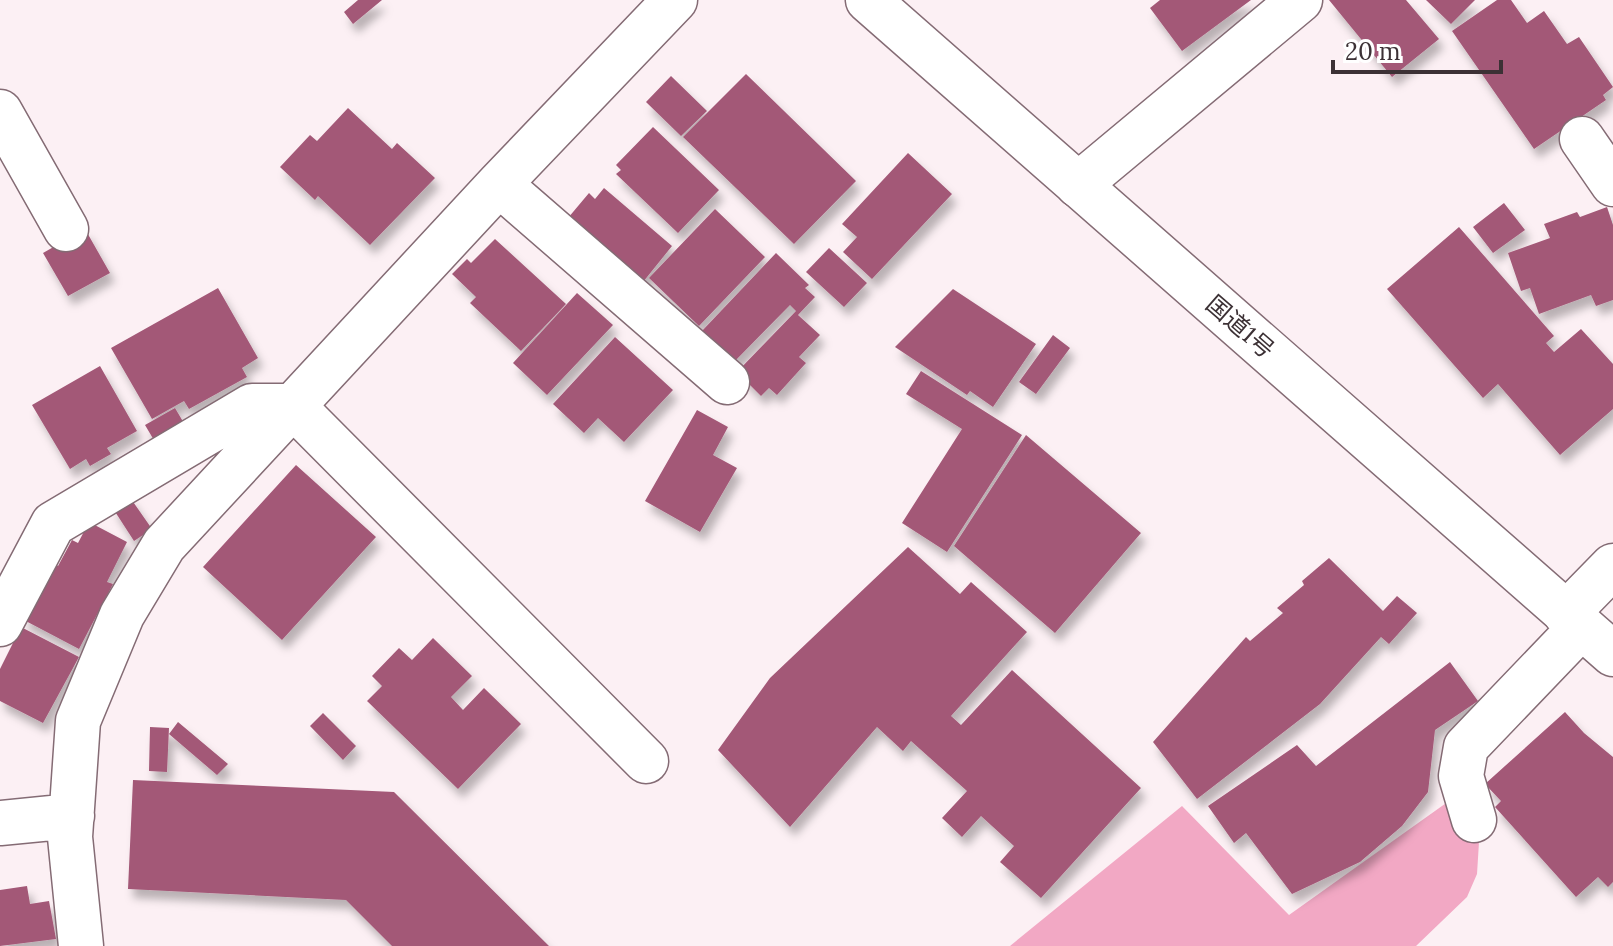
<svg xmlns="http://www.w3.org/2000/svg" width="1613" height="946" font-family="Lora,'Noto Sans JP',serif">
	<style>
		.green { fill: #f2a8c4 }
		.building { fill: #a35877; filter: url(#shadow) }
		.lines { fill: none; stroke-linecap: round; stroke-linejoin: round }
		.minor-casing { stroke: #846b74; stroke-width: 47 }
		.highway-casing { stroke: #846b74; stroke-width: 47 }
		.minor { stroke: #fff; stroke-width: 44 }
		.highway { stroke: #fff; stroke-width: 44 }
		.labels { text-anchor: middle; stroke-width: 8; stroke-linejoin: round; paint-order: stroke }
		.street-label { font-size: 24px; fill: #3c3135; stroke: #fff }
	</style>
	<defs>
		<filter id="shadow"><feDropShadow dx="5" dy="9" stdDeviation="4" flood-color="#0004"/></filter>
	</defs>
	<rect width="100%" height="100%" fill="#fcf0f4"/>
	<path class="green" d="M 1449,801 L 1465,838 L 1479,842 L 1477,874 L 1467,897 L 1416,946 L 1010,946 L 1182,806 L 1289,915 Z"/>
	<path class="building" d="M 358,0 L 382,0 L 353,24 L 344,12 Z
		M 1160,0 L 1251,0 L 1182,51 L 1150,8 Z
		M 1329,0 L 1406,0 L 1439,39 L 1392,77 Z
		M 1426,0 L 1475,0 L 1451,24 Z
		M 1497,0 L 1511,0 L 1527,23 L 1544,11 L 1567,44 L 1579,37 L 1613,87 L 1603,95 L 1606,100 L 1534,149 L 1452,31 Z
		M 746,74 L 856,181 L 794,244 L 683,137 Z
		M 671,76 L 707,111 L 681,136 L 646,102 Z
		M 348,108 L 392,149 L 397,143 L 435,178 L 370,245 L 318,196 L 315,200 L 280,167 L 310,135 L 317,141 Z
		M 653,127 L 719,190 L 678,233 L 616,174 L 621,170 L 616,165 Z
		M 908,153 L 952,194 L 872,279 L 843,252 L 857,237 L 842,224 Z
		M 604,188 L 672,246 L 643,282 L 568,218 L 589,193 L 595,199 Z
		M 1504,203 L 1525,230 L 1493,253 L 1473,227 Z
		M 1607,207 L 1613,225 L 1613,300 L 1596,306 L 1591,295 L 1539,314 L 1530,288 L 1521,291 L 1508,253 L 1550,238 L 1544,224 L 1577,212 L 1580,217 Z
		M 715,209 L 765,257 L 699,326 L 649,278 Z
		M 1459,227 L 1554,336 L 1546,343 L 1554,352 L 1581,329 L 1613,364 L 1613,409 L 1560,455 L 1498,384 L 1483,398 L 1387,289 Z
		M 85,229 L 110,273 L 68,296 L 43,253 Z
		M 495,239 L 566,304 L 521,351 L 470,303 L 476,297 L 452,274 L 467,259 L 471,263 Z
		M 829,248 L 867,283 L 844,307 L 806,272 Z
		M 776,253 L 809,285 L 805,288 L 815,297 L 798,315 L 820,335 L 799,357 L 806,363 L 777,395 L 769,388 L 761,396 L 737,372 L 796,311 L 790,305 L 734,362 L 702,331 Z
		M 218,288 L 258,358 L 242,368 L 247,377 L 189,409 L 184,401 L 152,419 L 111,348 Z
		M 953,289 L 1036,344 L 993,407 L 970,391 L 967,395 L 895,347 Z
		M 577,293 L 613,325 L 547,395 L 513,363 Z
		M 1053,335 L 1070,348 L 1036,394 L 1019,382 Z
		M 615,337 L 673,390 L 624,442 L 598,418 L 584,433 L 553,404 Z
		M 100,366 L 137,431 L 107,448 L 111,454 L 90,466 L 86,459 L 70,469 L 32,405 Z
		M 921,371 L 1022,435 L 947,552 L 902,523 L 962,429 L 906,394 Z
		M 175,408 L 188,430 L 158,447 L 145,425 Z
		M 697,410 L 728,427 L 713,455 L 737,468 L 700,532 L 645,501 Z
		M 1026,435 L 1141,533 L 1055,633 L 954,546 Z
		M 296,465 L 376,537 L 282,640 L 203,567 Z
		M 129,496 L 152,529 L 134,541 L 112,507 Z
		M 89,522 L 127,542 L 107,582 L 113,584 L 79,649 L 22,619 L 51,562 L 58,566 L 72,540 L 78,543 Z
		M 908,547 L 960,594 L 971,582 L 1027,632 L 951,716 L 961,725 L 1012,670 L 1141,788 L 1041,898 L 1000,862 L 1014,846 L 981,816 L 962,837 L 942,818 L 967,791 L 911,741 L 903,751 L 877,727 L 790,827 L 718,750 L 770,678 Z
		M 1329,558 L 1383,611 L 1397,596 L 1417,613 L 1389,644 L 1381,637 L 1320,704 L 1197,799 L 1153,742 L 1246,637 L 1250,641 L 1283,613 L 1277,608 L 1304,585 L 1302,581 Z
		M 21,627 L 79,657 L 43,723 L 0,701 L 0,669 Z
		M 433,638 L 472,676 L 451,697 L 463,710 L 484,688 L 521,724 L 458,789 L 367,701 L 382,686 L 372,676 L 399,648 L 412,660 Z
		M 1450,662 L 1478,701 L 1435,730 L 1428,792 L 1402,826 L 1360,862 L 1292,894 L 1246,833 L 1234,843 L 1208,806 L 1297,745 L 1316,766 Z
		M 1565,712 L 1584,733 L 1613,757 L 1613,882 L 1608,887 L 1598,877 L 1576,897 L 1495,807 L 1501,801 L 1485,784 Z
		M 323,713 L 356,746 L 343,760 L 310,726 Z
		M 178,722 L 228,764 L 217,775 L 169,734 Z
		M 150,727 L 169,728 L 167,772 L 149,771 Z
		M 133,780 L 394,792 L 549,946 L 392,946 L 346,900 L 128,889 Z
		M 27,886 L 30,904 L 49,901 L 56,939 L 0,946 L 0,890 Z"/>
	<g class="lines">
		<defs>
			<path id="minor" d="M 0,112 L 66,229
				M 1582,139 L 1613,184
				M 499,184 L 727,382
				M 1078,185 L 1300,0
				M 1566,614 L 1613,566
				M 0,624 L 53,524 L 252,406 L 293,406 L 646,761
				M 1474,820 L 1461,776 L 1466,747 L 1581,627
				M 0,823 L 72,816
				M 81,946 L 70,837 L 78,721 L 122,615 L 164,545 L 499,184 L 675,0"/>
			<path id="highway" d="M 868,0 L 1613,654"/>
		</defs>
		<use href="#minor" class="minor-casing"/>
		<use href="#highway" class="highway-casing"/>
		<use href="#minor" class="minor"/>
		<use href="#highway" class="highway"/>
	</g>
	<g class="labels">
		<g class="street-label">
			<text transform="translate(1240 327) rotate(41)" y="8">国道1号</text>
		</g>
	</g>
	<path d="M1333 60v12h168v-12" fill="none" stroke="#3c3135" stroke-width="4"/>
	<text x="1345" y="60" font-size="24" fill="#3c3135" stroke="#ffffff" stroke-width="6" paint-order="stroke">20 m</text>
</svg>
